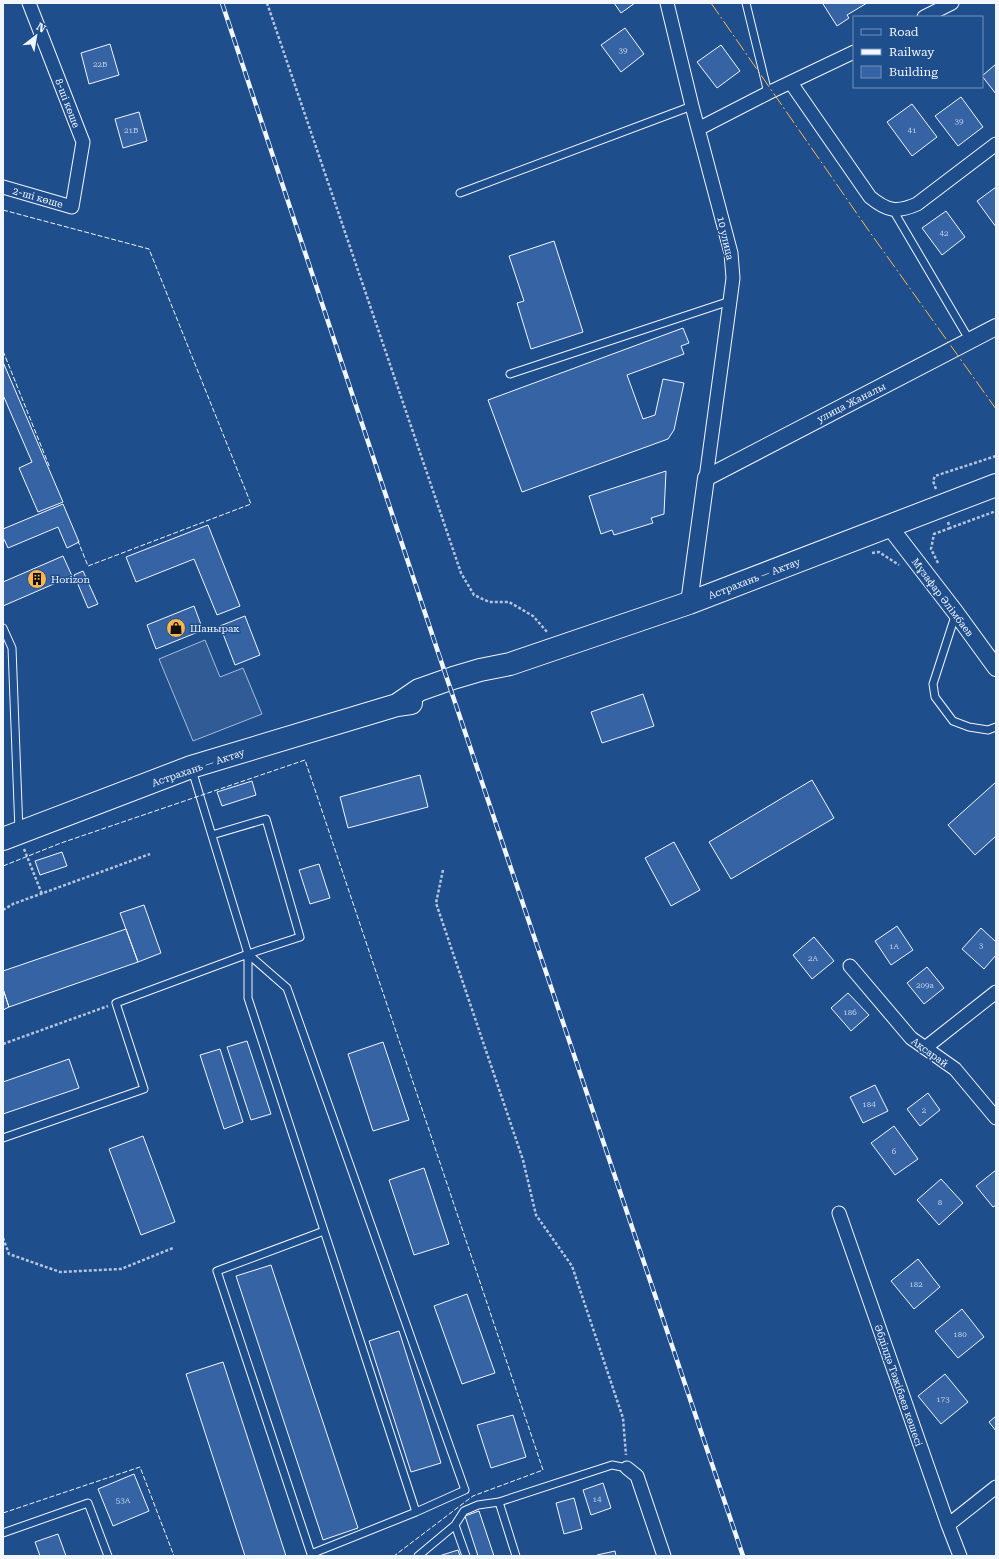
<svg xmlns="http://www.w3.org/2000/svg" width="999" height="1559" font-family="'Roboto Serif',serif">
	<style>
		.parking { fill: #305b95; stroke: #a8bbd7 }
		.building { fill: #3563a3; stroke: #f2f6ff }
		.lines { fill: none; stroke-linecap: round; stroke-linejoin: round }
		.service-casing { stroke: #f2f6ff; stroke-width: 9 }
		.minor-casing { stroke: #f2f6ff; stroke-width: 15 }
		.tertiary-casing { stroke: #f2f6ff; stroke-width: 18 }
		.trunk-casing { stroke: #f2f6ff; stroke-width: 24 }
		.path { stroke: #b3c4dc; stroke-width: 2.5; stroke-dasharray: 3 2; stroke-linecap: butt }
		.service { stroke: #1f4e8c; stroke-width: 7 }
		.minor { stroke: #1f4e8c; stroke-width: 13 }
		.tertiary { stroke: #1f4e8c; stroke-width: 16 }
		.trunk { stroke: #1f4e8c; stroke-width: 22 }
		.rail-casing { stroke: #f2f6ff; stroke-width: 4.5 }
		.rail { stroke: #1f4e8c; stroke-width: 3; stroke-dasharray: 9; stroke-linecap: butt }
		.fence { stroke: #f2f6ff; stroke-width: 1; stroke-dasharray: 5 2; stroke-linecap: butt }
		.power { stroke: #ffb74d; stroke-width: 1; stroke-dasharray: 14 3 2 3; stroke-linecap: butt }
		.labels { text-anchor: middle; stroke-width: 3; stroke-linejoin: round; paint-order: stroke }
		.number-label { font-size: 8px; fill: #c3d1e8 }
		.street-label { font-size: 10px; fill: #f2f6ff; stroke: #1f4e8c }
		.poi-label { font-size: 10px; fill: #f2f6ff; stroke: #1f4e8c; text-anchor: start }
	</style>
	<rect width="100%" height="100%" fill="#1f4e8c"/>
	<path class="parking" d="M 205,640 L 220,677 L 243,668 L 262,714 L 193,741 L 159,659 Z"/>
	<path class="building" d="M 614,3 L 635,3 L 621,13 Z
		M 825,3 L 867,3 L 847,15 L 849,18 L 837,26 L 823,4 Z
		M 625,28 L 644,54 L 621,72 L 601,45 Z
		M 110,44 L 119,75 L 89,84 L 81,53 Z
		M 721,45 L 740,71 L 717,88 L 697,62 Z
		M 996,64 L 996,94 L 982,76 Z
		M 961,97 L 983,127 L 958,146 L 935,116 Z
		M 912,104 L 937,137 L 912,156 L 887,122 Z
		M 139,112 L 147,141 L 123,148 L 115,119 Z
		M 996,187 L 996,227 L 977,201 Z
		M 946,211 L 965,237 L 942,255 L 922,228 Z
		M 554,241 L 583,332 L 531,349 L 517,303 L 524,301 L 509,256 Z
		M 683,328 L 689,343 L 681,346 L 684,354 L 627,375 L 643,419 L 655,415 L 663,379 L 684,383 L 674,430 L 668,439 L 522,492 L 488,400 Z
		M 3,362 L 63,502 L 38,512 L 19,468 L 32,462 L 3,395 Z
		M 666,471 L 664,514 L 651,518 L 653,523 L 614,535 L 612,530 L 601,534 L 589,496 Z
		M 63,504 L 79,542 L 67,548 L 58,527 L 8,548 L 4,539 L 3,539 L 3,529 Z
		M 208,525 L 240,606 L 217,615 L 194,559 L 136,582 L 126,557 Z
		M 63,556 L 72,576 L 3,606 L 3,582 Z
		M 83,571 L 98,604 L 88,608 L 74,575 Z
		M 194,606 L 203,630 L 156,649 L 147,625 Z
		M 245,616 L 260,655 L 235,665 L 220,626 Z
		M 643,694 L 654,726 L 602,743 L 591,712 Z
		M 420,775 L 428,807 L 348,828 L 340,797 Z
		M 812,780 L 834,818 L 731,879 L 709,842 Z
		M 252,781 L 256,795 L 222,806 L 217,792 Z
		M 996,782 L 996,836 L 975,855 L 948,825 Z
		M 674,842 L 700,890 L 671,906 L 645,858 Z
		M 62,852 L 67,866 L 40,875 L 35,861 Z
		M 319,864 L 330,898 L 310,904 L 299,870 Z
		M 144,905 L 161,953 L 138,962 L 120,913 Z
		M 897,926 L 913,950 L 891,965 L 875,941 Z
		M 981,928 L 996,942 L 996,955 L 984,969 L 962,949 Z
		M 126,929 L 138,962 L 9,1007 L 3,989 L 3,971 Z
		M 814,937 L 834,961 L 812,979 L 793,955 Z
		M 927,967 L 944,988 L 924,1004 L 907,983 Z
		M 3,989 L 9,1007 L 3,1010 Z
		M 848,993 L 869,1015 L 851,1031 L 831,1008 Z
		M 247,1041 L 271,1114 L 251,1120 L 227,1047 Z
		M 383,1042 L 409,1120 L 373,1131 L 348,1054 Z
		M 220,1049 L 243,1122 L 224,1129 L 200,1055 Z
		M 69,1059 L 79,1088 L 3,1114 L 3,1082 Z
		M 875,1085 L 888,1111 L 863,1123 L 850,1097 Z
		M 928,1093 L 940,1110 L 920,1126 L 907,1109 Z
		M 894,1126 L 918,1159 L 895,1175 L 871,1143 Z
		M 143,1136 L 175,1222 L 141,1235 L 109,1149 Z
		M 424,1168 L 449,1244 L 414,1255 L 389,1180 Z
		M 996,1170 L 996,1205 L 993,1207 L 976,1186 Z
		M 941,1179 L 963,1203 L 939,1225 L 917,1200 Z
		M 918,1259 L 940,1287 L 914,1309 L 891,1281 Z
		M 271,1265 L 358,1528 L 323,1540 L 236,1276 Z
		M 467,1294 L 495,1373 L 462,1384 L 434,1306 Z
		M 962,1309 L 984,1337 L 958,1358 L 935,1331 Z
		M 399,1331 L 441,1463 L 411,1472 L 369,1341 Z
		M 223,1362 L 286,1556 L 245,1556 L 186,1374 Z
		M 945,1374 L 968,1402 L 941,1424 L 918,1396 Z
		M 513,1415 L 526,1457 L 491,1468 L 477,1425 Z
		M 996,1416 L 996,1431 L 989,1422 Z
		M 134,1474 L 149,1511 L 113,1526 L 98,1489 Z
		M 603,1483 L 611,1508 L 591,1515 L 583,1490 Z
		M 574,1498 L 582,1529 L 564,1534 L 556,1503 Z
		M 479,1511 L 494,1556 L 478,1556 L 465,1516 Z
		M 58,1534 L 66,1556 L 40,1556 L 35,1542 Z
		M 458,1550 L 460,1556 L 439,1556 Z
		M 615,1551 L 616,1556 L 597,1556 L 597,1555 Z"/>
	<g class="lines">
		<defs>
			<path id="service" d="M 746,3 L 768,93
				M 460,193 L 692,106
				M 893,210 L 970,341
				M 510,374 L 730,301
				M 956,613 L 933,684 L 935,697 L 953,721 L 969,727 L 988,730 L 996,727
				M 3,628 L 12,648 L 19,831
				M 192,770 L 248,954 L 248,998 L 416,1512
				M 248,954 L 287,988 L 465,1490 L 416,1512 L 311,1554 L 217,1271 L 324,1231
				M 3,1138 L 144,1089 L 116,1003 L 248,954 L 300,937 L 266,819 L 212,835
				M 499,1502 L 516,1556
				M 455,1525 L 466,1556
				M 3,1533 L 88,1503 L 108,1556
				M 418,1556 L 455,1525 L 464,1511 L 478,1505 L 499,1502 L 612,1465 L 627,1468"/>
			<path id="minor" d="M 667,3 L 692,106 L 731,253 L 733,278 L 730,301 L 706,478
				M 924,17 L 952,3
				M 791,83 L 870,197 C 887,211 897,213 917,204 L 996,144
				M 698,129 L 768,93 L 854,52
				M 3,187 L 72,207 L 83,142 L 29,3
				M 850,966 L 911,1038 L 955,1069 L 996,1118
				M 925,1048 L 996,992
				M 839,1213 L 948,1525 L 960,1556
				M 627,1468 L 637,1476 L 664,1556
				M 948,1525 L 996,1487"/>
			<path id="tertiary" d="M 889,526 L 956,613 L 996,668
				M 689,603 L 706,478 L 996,327"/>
			<path id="trunk" d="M 397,705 L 419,690 L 453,678 L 480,670 L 510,664 L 689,603 L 996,485
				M 3,839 L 191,767 L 397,705 L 411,703"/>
		</defs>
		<use href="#service" class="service-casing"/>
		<use href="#minor" class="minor-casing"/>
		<use href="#tertiary" class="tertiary-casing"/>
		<use href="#trunk" class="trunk-casing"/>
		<path class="path" d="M 267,3 L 461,573 L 474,595 L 489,602 L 509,602 L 533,616 L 548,633
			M 936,489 L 933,481 L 935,476 L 996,456
			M 948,522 L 950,528 L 996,511
			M 872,553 L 879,552 L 899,565
			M 938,563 L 931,549 L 934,534 L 950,528
			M 24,849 L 42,894
			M 443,870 L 436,903 L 523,1160 L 536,1215 L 572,1266 L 623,1418 L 626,1455
			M 3,910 L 13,904 L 150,854
			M 3,1044 L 108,1006
			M 3,1238 L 9,1254 L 60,1272 L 121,1269 L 173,1248"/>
		<use href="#service" class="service"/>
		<use href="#minor" class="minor"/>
		<use href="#tertiary" class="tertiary"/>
		<use href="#trunk" class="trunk"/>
		<defs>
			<path id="rail" d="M 222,3 L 436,646 L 743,1556"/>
		</defs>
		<use href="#rail" class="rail-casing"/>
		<use href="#rail" class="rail"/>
		<path class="fence" d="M 3,210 L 149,249 L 251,504 L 88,566 L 78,541
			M 3,351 L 50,468
			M 3,866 L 61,843 L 305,760 L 543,1470 L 473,1496 L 394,1556
			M 3,1513 L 140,1467 L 174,1556"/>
		<path class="power" d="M 711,3 L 869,231 L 996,409"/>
	</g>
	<defs>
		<symbol id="building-disc" viewBox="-11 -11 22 22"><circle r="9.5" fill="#ffb74d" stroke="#1f4e8c"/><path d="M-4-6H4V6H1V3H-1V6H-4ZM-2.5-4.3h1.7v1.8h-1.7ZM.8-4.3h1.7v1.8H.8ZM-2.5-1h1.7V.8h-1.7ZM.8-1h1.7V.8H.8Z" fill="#111"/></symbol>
		<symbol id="shop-disc" viewBox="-11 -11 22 22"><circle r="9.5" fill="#ffb74d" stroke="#1f4e8c"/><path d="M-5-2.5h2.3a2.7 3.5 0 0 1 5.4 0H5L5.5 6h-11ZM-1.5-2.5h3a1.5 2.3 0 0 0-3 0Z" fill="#111"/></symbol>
	</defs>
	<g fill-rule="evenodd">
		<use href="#building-disc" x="26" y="568" width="22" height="22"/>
		<use href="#shop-disc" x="165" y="617" width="22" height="22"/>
	</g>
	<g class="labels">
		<g class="number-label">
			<text x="623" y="53">39</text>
			<text x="100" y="67">22Б</text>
			<text x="959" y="124">39</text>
			<text x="131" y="133">21Б</text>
			<text x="912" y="133">41</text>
			<text x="944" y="236">42</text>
			<text x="981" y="948">3</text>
			<text x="894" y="949">1А</text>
			<text x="813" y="961">2А</text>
			<text x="925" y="988">209а</text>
			<text x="850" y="1015">186</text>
			<text x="869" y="1107">184</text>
			<text x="924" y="1113">2</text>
			<text x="894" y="1154">6</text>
			<text x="940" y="1205">8</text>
			<text x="916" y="1287">182</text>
			<text x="960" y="1337">180</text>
			<text x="943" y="1402">173</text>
			<text x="597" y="1502">14</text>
			<text x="123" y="1503">53А</text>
		</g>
		<g class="street-label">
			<text transform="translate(68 103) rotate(69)" y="4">8-шi көше</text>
			<text transform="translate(38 197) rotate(16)" y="4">2-ші көше</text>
			<text transform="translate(726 238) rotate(77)" y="4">10 улица</text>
			<text transform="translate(851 402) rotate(-27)" y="4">улица Жаналы</text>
			<text transform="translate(754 578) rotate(-21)" y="4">Астрахань — Актау</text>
			<text transform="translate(943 597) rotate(53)" y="4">Мұзафар Әлімбаев</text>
			<text transform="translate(198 767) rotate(-19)" y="4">Астрахань — Актау</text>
			<text transform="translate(930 1052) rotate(36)" y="4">Ақсарай</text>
			<text transform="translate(899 1385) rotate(71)" y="4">Әбділдә Тәжібаев көшесі</text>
		</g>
		<g class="poi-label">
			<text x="51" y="583">Horizon</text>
			<text x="190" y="632">Шанырак</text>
		</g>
	</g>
	<rect width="999" height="1559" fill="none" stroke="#f2f6ff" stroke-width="8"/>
	<rect x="853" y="16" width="130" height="72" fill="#1f4e8c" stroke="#7391ba"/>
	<rect x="861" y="29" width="20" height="6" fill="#1f4e8c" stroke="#7391ba"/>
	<text x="889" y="36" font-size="12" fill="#f2f6ff">Road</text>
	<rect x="861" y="49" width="20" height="6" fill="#f2f6ff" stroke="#7391ba"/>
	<text x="889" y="56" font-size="12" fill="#f2f6ff">Railway</text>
	<rect x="861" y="66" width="20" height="12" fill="#3563a3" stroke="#7391ba"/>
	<text x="889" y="76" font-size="12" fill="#f2f6ff">Building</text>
	<g transform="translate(36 36) rotate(31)" stroke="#1f4e8c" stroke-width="3" paint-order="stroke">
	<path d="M0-3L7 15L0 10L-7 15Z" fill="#f2f6ff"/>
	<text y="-6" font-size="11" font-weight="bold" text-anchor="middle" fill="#f2f6ff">N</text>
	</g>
</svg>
